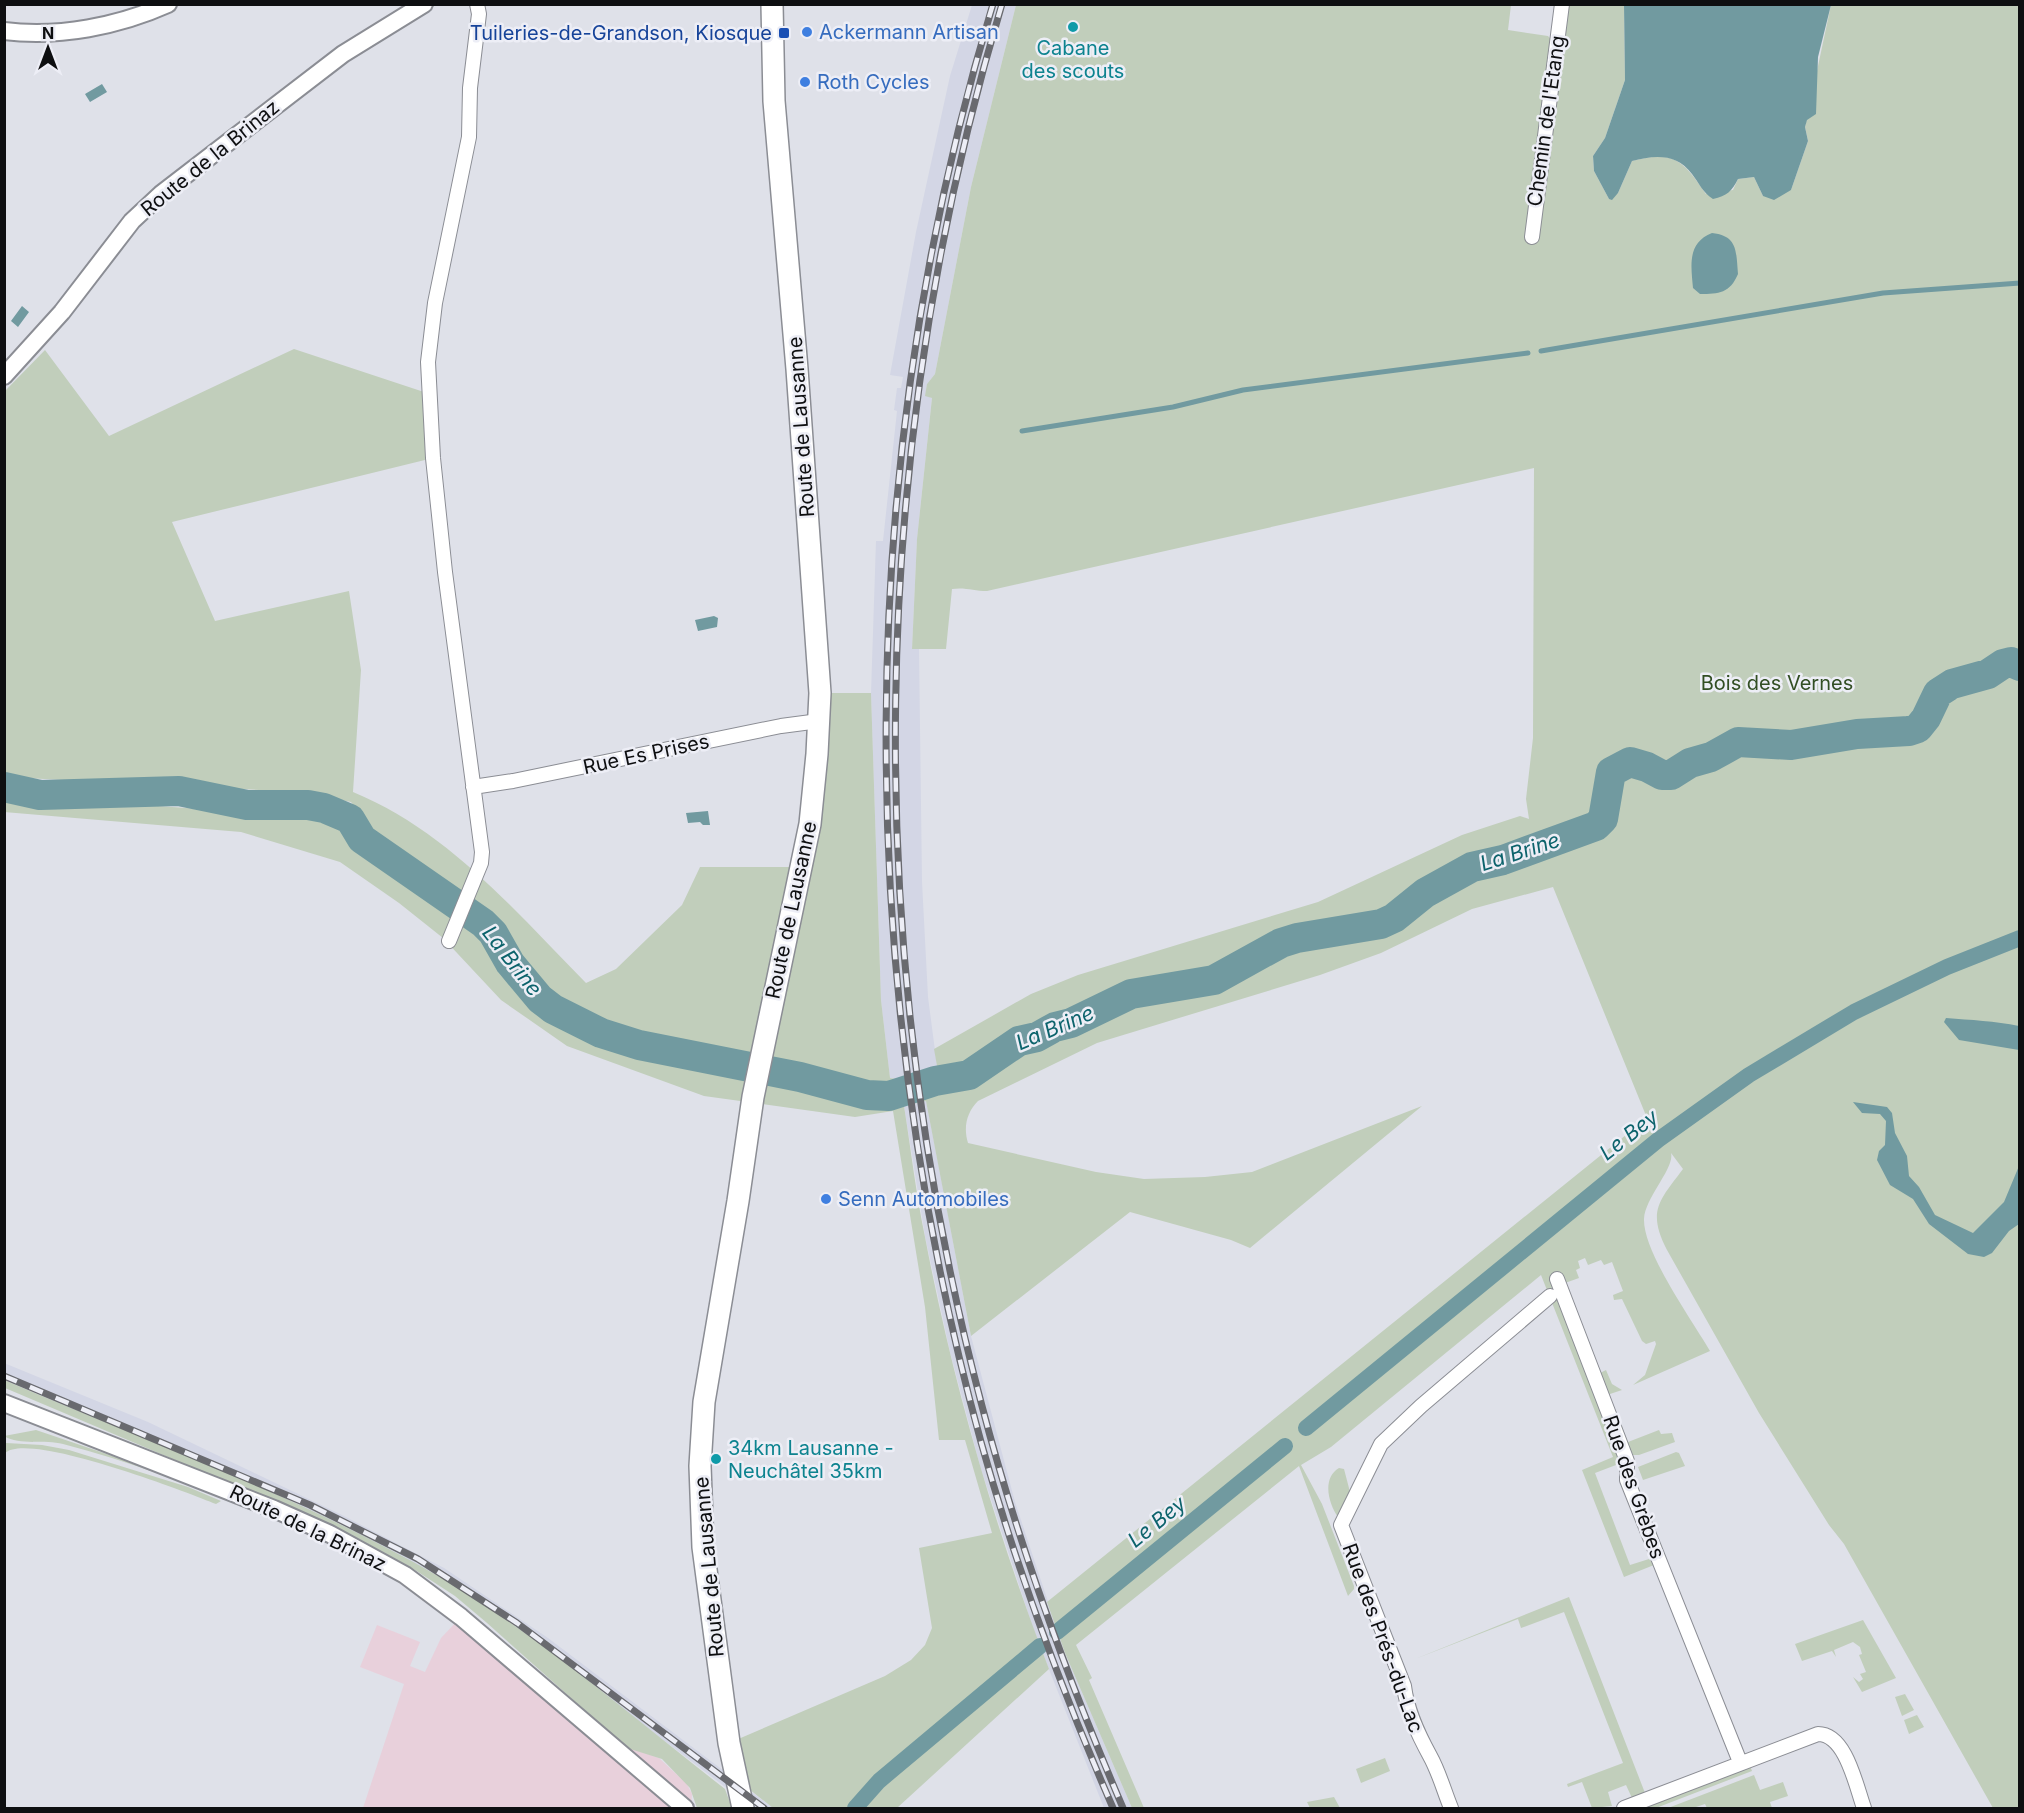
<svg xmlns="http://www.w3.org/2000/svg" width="2024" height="1813" font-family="Inter,sans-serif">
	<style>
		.commercial { fill: #e8d0db }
		.built { fill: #d3d6e5 }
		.green { fill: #c1cebb }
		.water { fill: #719aa0 }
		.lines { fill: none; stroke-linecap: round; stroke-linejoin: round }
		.stream { stroke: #719aa0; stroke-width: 5 }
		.canal { stroke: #719aa0; stroke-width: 16 }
		.river { stroke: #719aa0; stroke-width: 30 }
		.minor-casing { stroke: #8b8d94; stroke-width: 16 }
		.tertiary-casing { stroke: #8b8d94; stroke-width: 20 }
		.primary-casing { stroke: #8b8d94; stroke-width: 24 }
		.minor { stroke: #fff; stroke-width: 14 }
		.tertiary { stroke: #fff; stroke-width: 16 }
		.primary { stroke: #fff; stroke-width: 21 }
		.rail-casing { stroke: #696a6f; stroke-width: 7 }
		.rail { stroke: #edeef6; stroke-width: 4.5; stroke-dasharray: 14; stroke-linecap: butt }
		.culture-dot { fill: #0f9aa8; stroke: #edeef6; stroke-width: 2 }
		.shop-dot { fill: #3f7fe0; stroke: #edeef6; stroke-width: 2 }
		.transit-dot { fill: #1a4fb4; stroke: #edeef6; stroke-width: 2 }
		.labels { text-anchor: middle; stroke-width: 5; stroke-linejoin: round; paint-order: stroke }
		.shop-label { font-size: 20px; fill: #366cbe; stroke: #edeef6; text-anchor: start }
		.transit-label { font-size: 20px; fill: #164399; stroke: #edeef6; text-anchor: end }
		.culture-label { font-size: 20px; fill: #0d838f; stroke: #edeef6 }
		.street-label { font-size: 20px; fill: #0e0f11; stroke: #edeef6 }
		.park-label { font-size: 20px; fill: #324e23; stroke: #edeef6 }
		.water-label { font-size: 21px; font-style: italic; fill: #0c636c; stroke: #edeef6 }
	</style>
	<rect width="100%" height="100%" fill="#dfe1e9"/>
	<path class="commercial" d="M 461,1617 L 614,1748 L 633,1749 L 659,1758 L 687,1784 L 692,1794 L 691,1808 L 363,1808 L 404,1684 L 360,1667 L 377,1625 L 420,1642 L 410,1666 L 425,1672 L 441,1638 Z"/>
	<path class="built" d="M 972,5 L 1016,5 L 971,187 L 935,374 L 927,384 L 926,395 L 932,398 L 917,539 L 912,649 L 919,649 L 922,882 L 928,997 L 937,1066 L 923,1075 L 901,1080 L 890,1078 L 881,1000 L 871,693 L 876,541 L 883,541 L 897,411 L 894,410 L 897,388 L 901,388 L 903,377 L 890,375 L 916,232 L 950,76 Z
		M 926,1100 L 971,1336 L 1015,1502 L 1065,1653 L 1132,1808 L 1104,1808 L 1035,1634 L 980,1466 L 950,1352 L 925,1236 L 904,1106 Z
		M 4,1363 L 148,1422 L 342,1515 L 444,1568 L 548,1638 L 773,1808 L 753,1808 L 489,1608 L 438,1577 L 338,1523 L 5,1380 Z"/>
	<path class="green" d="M 1016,5 L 1511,5 L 1508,30 L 1548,36 L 1557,46 L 1562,5 L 1624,5 L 1625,80 L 1605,138 L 1593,156 L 1594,171 L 1609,199 L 1618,193 L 1632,161 C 1674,150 1683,160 1706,194 L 1733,190 L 1738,179 L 1754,177 L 1763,196 L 1791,190 L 1808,141 L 1805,127 L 1831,5 L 2019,5 L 2019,1808 L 1993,1808 L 1844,1544 L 1829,1525 L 1759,1413 L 1667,1250 C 1647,1211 1659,1201 1683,1169 L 1671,1153 C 1675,1168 1645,1197 1644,1219 C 1643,1252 1692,1320 1710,1351 L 1633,1385 L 1645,1375 L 1656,1344 L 1655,1341 L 1646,1344 L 1642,1341 L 1622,1299 L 1614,1300 L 1613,1295 L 1623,1291 L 1612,1262 L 1604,1265 L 1601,1260 L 1588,1265 L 1585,1258 L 1578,1261 L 1580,1268 L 1576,1270 L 1579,1278 L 1565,1283 L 1620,1458 L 1616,1465 L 1595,1473 L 1630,1565 L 1649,1559 L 1654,1565 L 1624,1577 L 1582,1470 L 1613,1457 L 1541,1275 L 1331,1447 L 1301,1465 L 1322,1504 L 1354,1586 L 1354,1589 L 1348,1596 L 1299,1466 L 1076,1645 L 1092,1678 L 1089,1680 L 1144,1808 L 1132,1808 L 1065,1653 L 1047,1602 L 1647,1118 L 1553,887 L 1472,909 L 1381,953 L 1320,975 L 1097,1043 L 978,1101 C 967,1112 963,1127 968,1143 L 1096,1172 L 1144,1179 L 1205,1177 L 1252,1172 L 1422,1106 L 1250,1248 L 1231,1240 L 1130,1212 L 971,1336 L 926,1101 L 904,1106 C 911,1150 916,1194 925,1237 C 953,1384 995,1529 1049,1669 L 897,1808 L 773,1808 L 735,1778 L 729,1743 L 885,1676 L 911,1660 L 925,1645 L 932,1628 L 919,1548 L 992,1533 L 965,1440 L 939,1440 L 925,1307 L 893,1111 L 855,1117 L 704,1096 L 567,1046 L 501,1000 L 443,938 L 399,903 L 340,862 L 241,832 L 4,812 L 5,795 L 257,813 L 297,811 L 347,832 L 357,810 L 351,802 L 300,792 L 5,777 L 5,391 L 45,350 L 109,436 L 294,349 L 430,394 L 433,458 L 172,522 L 215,621 L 349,591 L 361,670 L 353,792 C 448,831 515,911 586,983 L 616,969 L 682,905 L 700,867 L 802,867 L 820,693 L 871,693 L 881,1000 L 890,1078 C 908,1081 922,1076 937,1066 L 934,1049 L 1031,994 L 1078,975 L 1318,902 L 1462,835 L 1520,816 L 1529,819 L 1526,799 L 1533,738 L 1534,468 L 987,591 C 974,591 965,587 952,589 L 946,649 L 912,649 L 917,539 L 932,398 L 925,396 L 927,384 L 935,374 L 971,187 Z
		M 1606,1370 L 1612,1384 L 1622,1390 L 1607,1395 L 1600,1373 Z
		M 4,1380 C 150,1442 301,1497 438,1576 C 540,1636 632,1717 725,1789 L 732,1808 L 697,1808 L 690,1788 L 662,1759 L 627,1748 L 487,1623 L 455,1596 L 412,1568 L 352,1535 L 5,1388 Z
		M 1619,1419 L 1628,1442 L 1659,1430 L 1661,1434 L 1672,1433 L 1675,1442 L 1639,1455 L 1633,1455 L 1618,1422 Z
		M 36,1430 L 148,1468 L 257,1510 L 257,1512 C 194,1486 129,1461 63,1444 C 45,1439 20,1446 4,1436 Z
		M 6,1443 L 42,1445 L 69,1450 L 188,1487 L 221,1501 L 216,1504 C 184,1491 28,1431 5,1453 Z
		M 1676,1452 L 1679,1453 L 1685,1466 L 1643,1480 L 1638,1467 Z
		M 1339,1468 L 1344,1469 L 1350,1492 L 1338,1517 C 1328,1503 1322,1478 1339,1468 Z
		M 1569,1597 L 1645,1793 L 1632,1798 L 1626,1785 L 1608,1792 L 1612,1806 L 1592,1808 L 1582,1782 L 1568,1787 L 1567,1784 L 1623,1763 L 1564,1612 L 1521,1628 L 1518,1619 L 1415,1659 Z
		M 1863,1620 L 1896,1678 L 1862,1692 L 1853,1677 L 1859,1682 L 1863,1679 L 1860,1674 L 1866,1672 L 1859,1655 L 1862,1654 L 1860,1647 L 1853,1642 L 1834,1650 L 1836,1657 L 1832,1651 L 1802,1661 L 1795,1644 Z
		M 1905,1694 L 1914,1710 L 1902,1716 L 1895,1697 Z
		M 1917,1715 L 1924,1727 L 1909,1734 L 1904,1720 Z
		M 1385,1758 L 1390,1771 L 1361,1783 L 1356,1769 Z
		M 1750,1766 L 1752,1771 L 1656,1808 L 1642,1808 Z
		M 1754,1775 L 1760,1790 L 1783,1782 L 1788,1796 L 1770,1802 L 1772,1808 L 1707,1808 L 1705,1804 L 1693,1808 L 1668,1808 Z
		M 1334,1797 L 1340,1808 L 1310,1808 L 1307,1802 Z"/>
	<path class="water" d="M 1624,5 L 1831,5 L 1818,57 L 1816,114 L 1807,120 L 1805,127 L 1808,141 L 1791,190 L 1774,200 L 1763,196 L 1754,177 L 1738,179 C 1732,191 1727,196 1713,199 C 1703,193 1699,183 1692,174 C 1677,153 1654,155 1632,161 L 1618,193 L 1612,200 L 1609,199 L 1594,171 L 1593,156 L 1605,138 L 1625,80 Z
		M 102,84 L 107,92 L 90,102 L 85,94 Z
		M 1712,233 C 1738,236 1736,251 1738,274 C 1730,293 1719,294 1700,294 L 1693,288 C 1691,265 1687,243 1712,233 Z
		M 22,306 L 29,312 L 18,327 L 11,321 Z
		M 714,616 L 718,618 L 717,627 L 698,631 L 695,620 Z
		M 708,811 L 710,825 L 703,825 L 700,822 L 688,823 L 686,813 Z
		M 1946,1018 C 1971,1020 1995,1021 2019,1026 L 2019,1050 L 1959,1040 L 1944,1022 Z
		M 1853,1102 L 1887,1107 L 1892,1113 L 1895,1133 L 1907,1156 L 1909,1176 L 1919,1187 L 1935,1215 L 1973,1233 L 2004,1202 L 2019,1166 L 2019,1224 L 2009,1231 L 1992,1253 L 1984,1257 L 1968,1254 L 1929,1224 L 1913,1199 L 1890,1185 L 1877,1160 L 1879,1151 L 1885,1145 L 1886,1121 L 1880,1114 L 1862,1113 Z"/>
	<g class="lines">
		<path class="stream" d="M 1541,351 L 1883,293 L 2020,283
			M 1022,431 L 1173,407 L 1243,390 L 1528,353"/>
		<path class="canal" d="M 1306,1428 L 1658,1140 L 1749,1075 L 1854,1012 L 1947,967 L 2020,938
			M 1057,1632 L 1285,1446
			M 855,1808 L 879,1781 L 1040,1646"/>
		<path class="river" d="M 4,787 L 40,795 L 179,791 L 247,805 L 308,805 L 324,808 L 350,819 L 362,839 L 483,923 L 493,933 L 510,963 L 540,999 L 553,1009 L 601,1033 L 639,1045 L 800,1077 L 867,1095 L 889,1096 L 935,1081 L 969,1075 L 1019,1041 L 1037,1037 L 1055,1027 L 1071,1023 L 1131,994 L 1214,980 L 1281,943 L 1297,938 L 1381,924 L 1394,918 L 1425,893 L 1472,867 L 1503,860 L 1596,826 L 1603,819 L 1611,772 L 1630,762 L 1647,767 L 1662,775 L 1671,775 L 1690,763 L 1711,757 L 1738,742 L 1791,745 L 1857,734 L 1909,731 L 1918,728 L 1926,718 L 1938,693 L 1952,684 L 1988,674 L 2003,664 L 2011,662 L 2020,666"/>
		<defs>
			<path id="minor" d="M 1532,237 L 1562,4
				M 473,787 L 513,781 L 781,726 L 819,721
				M 449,941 L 481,863 L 482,852 L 445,572 L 433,458 L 428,362 L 435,303 L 469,137 L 470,88 L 479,14 L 477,4
				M 1557,1279 L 1627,1461 L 1627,1480 L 1740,1762
				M 1451,1808 C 1444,1791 1439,1772 1430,1756 C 1418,1734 1407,1711 1404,1686 L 1341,1525 L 1381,1444 L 1421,1406 L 1550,1296
				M 1624,1808 L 1818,1734 C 1846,1734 1856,1786 1864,1808"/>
			<path id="tertiary" d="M 4,31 C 59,38 119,26 168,4
				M 4,376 L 62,312 L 132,221 L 161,194 L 343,54 L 424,4
				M 4,1403 L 274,1509 L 330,1534 L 405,1575 L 461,1617 L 685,1808"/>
			<path id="primary" d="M 743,1808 L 729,1743 L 703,1547 L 700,1466 L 704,1402 L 738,1201 L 753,1097 L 810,824 L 817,754 L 820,693 L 797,369 L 774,101 L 772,4"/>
		</defs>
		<use href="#minor" class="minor-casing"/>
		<use href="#tertiary" class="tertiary-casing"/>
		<use href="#primary" class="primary-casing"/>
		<use href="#minor" class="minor"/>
		<use href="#tertiary" class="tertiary"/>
		<use href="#primary" class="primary"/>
		<defs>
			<path id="rail" d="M 993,4 C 852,469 853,976 981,1442 C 1016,1567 1061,1689 1113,1808
				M 1002,4 C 866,457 861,950 982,1406 C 1018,1544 1067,1677 1123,1808
				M 4,1376 L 310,1505 L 418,1559 L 517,1623 L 764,1808"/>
		</defs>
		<use href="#rail" class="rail-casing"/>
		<use href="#rail" class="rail"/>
	</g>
	<g class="culture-dot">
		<circle cx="1073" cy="27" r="6"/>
		<circle cx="716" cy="1459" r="6"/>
	</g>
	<g class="shop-dot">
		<circle cx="807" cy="32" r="6"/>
		<circle cx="805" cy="82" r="6"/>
		<circle cx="826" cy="1199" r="6"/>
	</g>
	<rect class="transit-dot" x="778" y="27" width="12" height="12" rx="3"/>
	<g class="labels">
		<g class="shop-label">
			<text x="819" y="39">Ackermann Artisan</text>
			<text x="817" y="89">Roth Cycles</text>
			<text x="838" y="1206">Senn Automobiles</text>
		</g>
		<g class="transit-label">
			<text x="772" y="40">Tuileries-de-Grandson, Kiosque</text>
		</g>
		<g class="culture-label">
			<text x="1073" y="55">Cabane<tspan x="1073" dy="23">des scouts</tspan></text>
			<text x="728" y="1455" text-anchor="start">34km Lausanne -<tspan x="728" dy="23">Neuchâtel 35km</tspan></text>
		</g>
		<g class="street-label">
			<text transform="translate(1546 121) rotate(-82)" y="7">Chemin de l'Etang</text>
			<text transform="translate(210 158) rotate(-39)" y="7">Route de la Brinaz</text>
			<text transform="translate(801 427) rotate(-94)" y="7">Route de Lausanne</text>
			<text transform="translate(646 754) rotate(-12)" y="7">Rue Es Prises</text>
			<text transform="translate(791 910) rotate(-78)" y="7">Route de Lausanne</text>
			<text transform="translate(1634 1487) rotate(71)" y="7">Rue des Grèbes</text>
			<text transform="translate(308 1528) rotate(26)" y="7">Route de la Brinaz</text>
			<text transform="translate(709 1567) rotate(-95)" y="7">Route de Lausanne</text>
			<text transform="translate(1383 1638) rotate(70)" y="7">Rue des Prés-du-Lac</text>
		</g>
		<g class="park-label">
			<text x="1777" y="690">Bois des Vernes</text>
		</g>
		<g class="water-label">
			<text transform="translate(1520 852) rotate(-18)" y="7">La Brine</text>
			<text transform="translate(512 961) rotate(52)" y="7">La Brine</text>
			<text transform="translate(1055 1028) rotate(-23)" y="7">La Brine</text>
			<text transform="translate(1629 1135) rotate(-38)" y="7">Le Bey</text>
			<text transform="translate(1157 1522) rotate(-39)" y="7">Le Bey</text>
		</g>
	</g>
	<rect width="2024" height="1813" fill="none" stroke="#0e0f11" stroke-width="12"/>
	<g transform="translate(48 48)" stroke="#edeef6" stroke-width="4.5" paint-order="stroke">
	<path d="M0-4.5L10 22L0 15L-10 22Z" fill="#0e0f11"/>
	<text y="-9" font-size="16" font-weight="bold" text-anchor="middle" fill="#0e0f11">N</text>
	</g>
</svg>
